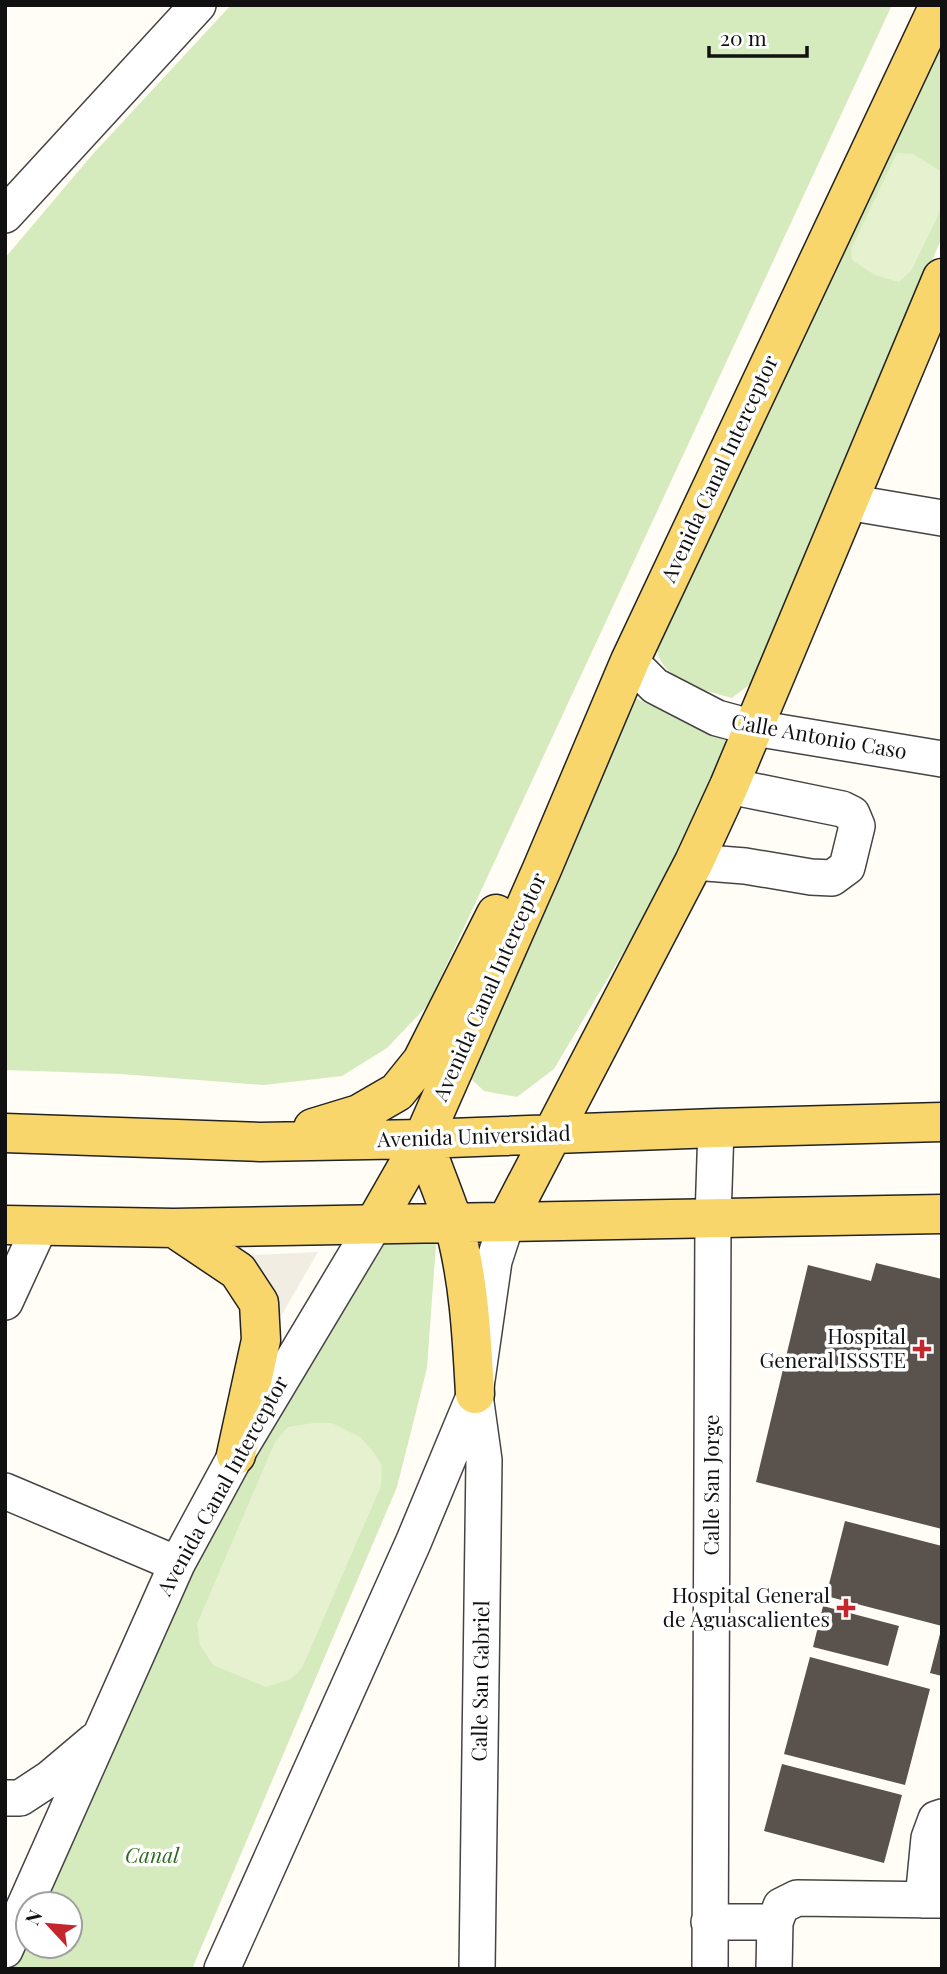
<svg xmlns="http://www.w3.org/2000/svg" width="947" height="1974" font-family="'Playfair Display',serif">
	<style>
		.green { fill: #d5ebbd }
		.pitch { fill: #e6f2cf }
		.plaza { fill: #f1ede2 }
		.building { fill: #5a524d }
		.lines { fill: none; stroke-linecap: round; stroke-linejoin: round }
		.minor-casing { stroke: #444; stroke-width: 38 }
		.major-casing { stroke: #222; stroke-width: 41 }
		.minor { stroke: #fff; stroke-width: 35 }
		.major { stroke: #f9d66b; stroke-width: 38 }
		.poi-dot { fill: #c4262e; stroke: #fff; stroke-width: 2.5 }
		.labels { text-anchor: middle; stroke-width: 7; stroke-linejoin: round; paint-order: stroke }
		.street-label { font-size: 21px; fill: #111; stroke: #fff }
		.poi-label { font-size: 21px; fill: #111; stroke: #fff; text-anchor: end }
		.park-label { font-size: 21px; font-style: italic; fill: #2f6b1f; stroke: #fff }
	</style>
	<rect width="100%" height="100%" fill="#fffdf5"/>
	<path class="green" d="M 231,5 L 892,5 L 428,1005 L 387,1048 L 342,1076 L 264,1085 L 121,1074 L 5,1070 L 5,258 L 92,155 Z
		M 942,42 L 942,237 L 754,681 L 732,698 C 708,691 677,685 662,663 C 659,659 658,652 656,647 Z
		M 635,698 L 726,741 L 675,865 L 554,1069 L 517,1097 L 484,1091 L 468,1076 L 487,1016 Z
		M 367,1240 L 436,1244 L 427,1368 L 397,1487 L 192,1969 L 12,1969 L 28,1933 L 28,1946 L 70,1946 L 70,1904 L 41,1904 L 205,1535 Z"/>
	<path class="pitch" d="M 897,153 L 913,154 L 942,172 L 942,205 L 936,220 L 911,271 L 899,282 L 875,275 L 852,260 L 851,249 Z
		M 314,1423 L 332,1423 L 360,1437 L 374,1453 L 382,1466 L 381,1486 L 302,1668 L 291,1679 L 266,1687 L 213,1665 L 200,1645 L 197,1624 L 275,1442 L 288,1427 Z"/>
	<path class="plaza" d="M 318,1252 L 281,1316 L 253,1255 Z"/>
	<path class="building" d="M 876,1263 L 942,1279 L 942,1529 L 756,1482 L 808,1265 L 871,1281 Z
		M 845,1521 L 942,1546 L 942,1626 L 826,1596 Z
		M 823,1606 L 899,1626 L 888,1666 L 813,1647 Z
		M 941,1630 L 942,1630 L 942,1676 L 930,1673 Z
		M 810,1657 L 930,1689 L 905,1785 L 784,1754 Z
		M 782,1764 L 902,1795 L 884,1863 L 764,1831 Z"/>
	<g class="lines">
		<defs>
			<path id="minor" d="M 5,215 L 198,5
				M 847,502 L 942,518
				M 630,661 L 655,686 L 717,718 L 754,728 L 942,759
				M 694,862 L 745,866 L 811,877 L 832,878 L 847,867 L 857,826 L 852,814 L 842,809 L 729,786
				M 5,1302 L 40,1226
				M 475,1395 L 484,1460 L 477,1969
				M 5,1491 L 177,1564
				M 5,1798 L 20,1798 L 49,1779 L 94,1741
				M 923,1900 L 929,1838 L 936,1819 L 942,1817
				M 709,1922 L 775,1922
				M 5,1950 L 177,1564 L 236,1455 L 375,1223
				M 222,1969 L 413,1543 L 475,1394 L 494,1261 L 507,1221
				M 710,1969 L 713,1218 L 716,1128
				M 774,1969 L 775,1922 L 781,1906 L 797,1898 L 942,1900"/>
			<path id="major" d="M 313,1128 L 359,1114 L 397,1092 L 422,1061 L 496,914
				M 5,1133 L 260,1142 L 311,1141 L 423,1139 L 716,1128 L 942,1122
				M 423,1139 C 432,1167 444,1194 453,1222 C 469,1277 472,1337 475,1394
				M 507,1221 L 694,862 L 729,786 L 942,278
				M 375,1223 L 423,1139 L 542,869 L 630,661 L 939,5
				M 5,1225 L 174,1228 L 942,1214
				M 174,1228 L 238,1271 L 259,1303 L 261,1340 L 236,1455"/>
		</defs>
		<use href="#minor" class="minor-casing"/>
		<use href="#major" class="major-casing"/>
		<use href="#minor" class="minor"/>
		<use href="#major" class="major"/>
	</g>
	<g class="poi-dot">
		<path d="M918.5 1338.5h7v7h7v7h-7v7h-7v-7h-7v-7h7z"/>
		<path d="M842.5 1597.5h7v7h7v7h-7v7h-7v-7h-7v-7h7z"/>
	</g>
	<g class="labels">
		<g class="street-label">
			<text transform="translate(720 469) rotate(-65)" y="7">Avenida Canal Interceptor</text>
			<text transform="translate(819 737) rotate(10)" y="7">Calle Antonio Caso</text>
			<text transform="translate(490 987) rotate(-66)" y="7">Avenida Canal Interceptor</text>
			<text transform="translate(474 1137) rotate(-2)" y="7">Avenida Universidad</text>
			<text transform="translate(712 1485) rotate(-90)" y="7">Calle San Jorge</text>
			<text transform="translate(223 1486) rotate(-61)" y="7">Avenida Canal Interceptor</text>
			<text transform="translate(481 1681) rotate(-89)" y="7">Calle San Gabriel</text>
		</g>
		<g class="poi-label">
			<text x="906" y="1344">Hospital<tspan x="906" dy="24">General ISSSTE</tspan></text>
			<text x="830" y="1603">Hospital General<tspan x="830" dy="24">de Aguascalientes</tspan></text>
		</g>
		<g class="park-label">
			<text x="152" y="1863">Canal</text>
		</g>
	</g>
	<rect width="947" height="1974" fill="none" stroke="#111111" stroke-width="14"/>
	<g transform="translate(49 1925) rotate(296)"><circle r="33" fill="#ffffff" stroke="#a0a0a0" stroke-width="2"/>
	<path d="M0-5L12 26L0 18L-12 26Z" fill="#c4262e"/>
	<text y="-10" font-size="19" font-weight="bold" text-anchor="middle" fill="#111111">N</text>
	</g>
	<path d="M709 46v10h98v-10" fill="none" stroke="#111111" stroke-width="3.5"/>
	<text x="720" y="46" font-size="21" fill="#111111" stroke="#ffffff" stroke-width="5" paint-order="stroke">20 m</text>
</svg>
